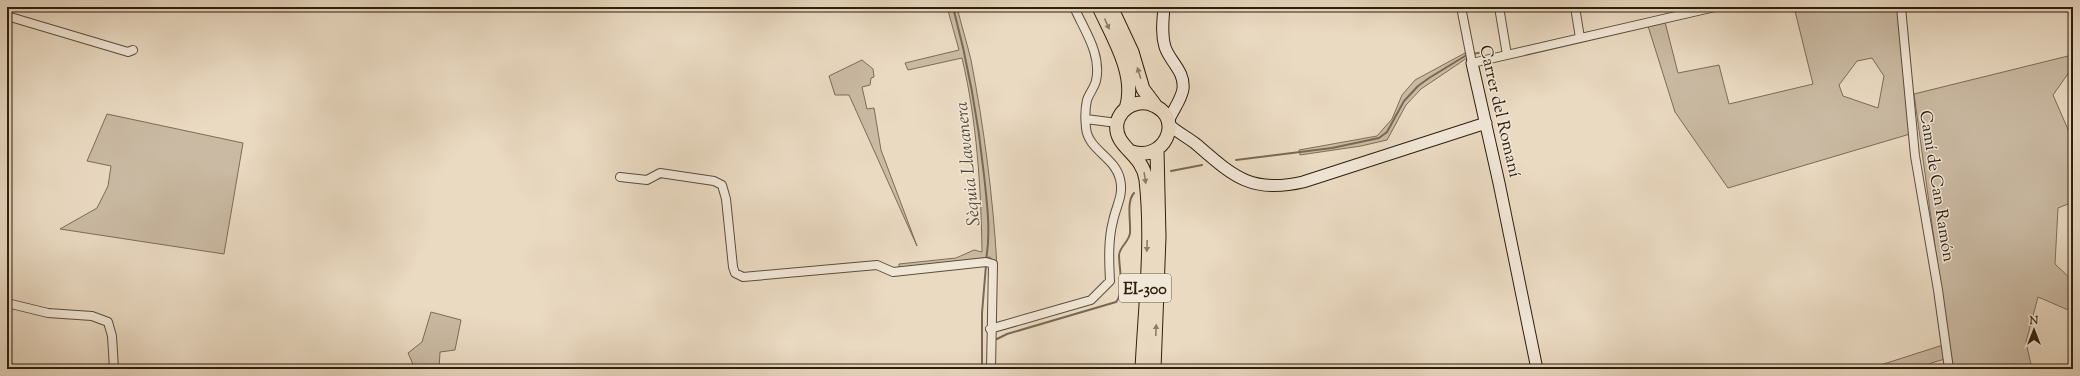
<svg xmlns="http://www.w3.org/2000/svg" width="2080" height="376" font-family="'Sorts Mill Goudy',serif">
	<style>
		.green { fill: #cabaa3; stroke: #7c6c58; fill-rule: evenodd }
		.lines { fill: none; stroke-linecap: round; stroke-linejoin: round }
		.stream { stroke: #786955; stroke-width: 2 }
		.street-casing { stroke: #5c4e3b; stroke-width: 10 }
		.secondary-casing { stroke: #2d1f0e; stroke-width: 13 }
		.primary-casing { stroke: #2d1f0e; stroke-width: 15 }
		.street { stroke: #f1e7d7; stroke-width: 8 }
		.secondary { stroke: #f1e7d7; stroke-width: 11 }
		.primary { stroke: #eadac2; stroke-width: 13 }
		.oneway { fill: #8c7c68 }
		.labels { text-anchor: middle; stroke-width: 3; stroke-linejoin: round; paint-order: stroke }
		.shield { fill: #f1e7d7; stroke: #685b4a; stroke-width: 1 }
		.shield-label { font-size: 16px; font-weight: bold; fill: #2d1f0e }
		.street-label { font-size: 17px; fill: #2d1f0e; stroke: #f1e7d7 }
		.water-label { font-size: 18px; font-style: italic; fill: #594a38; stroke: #f1e7d7 }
	</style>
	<rect width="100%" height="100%" fill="#eadac2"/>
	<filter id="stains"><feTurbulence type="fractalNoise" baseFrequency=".005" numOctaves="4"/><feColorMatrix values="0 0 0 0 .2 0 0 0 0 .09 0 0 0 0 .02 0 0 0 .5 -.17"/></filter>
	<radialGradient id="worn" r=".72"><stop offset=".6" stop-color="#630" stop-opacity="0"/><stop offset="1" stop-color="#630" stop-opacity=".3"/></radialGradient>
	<path class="green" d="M 947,7 L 957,7 C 961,24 967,43 971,60 C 984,127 993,197 997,266 L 990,257 L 899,269 L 899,264 L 956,258 L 974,250 L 982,252 C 981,188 977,121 962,58 L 908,70 L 905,63 L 959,50 Z
		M 1794,7 L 1897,7 L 1910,134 L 1728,188 L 1675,112 L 1648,26 L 1665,22 L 1678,73 L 1719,65 L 1729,104 L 1813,84 ZM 1872,58 L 1884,76 L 1878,108 L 1843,96 L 1839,85 L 1857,61 Z
		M 1465,53 L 1467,58 L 1421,89 L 1406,105 L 1387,140 L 1361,146 L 1300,155 L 1299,150 L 1377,136 L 1392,119 L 1402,95 L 1415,80 Z
		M 2068,56 L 2072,68 L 2053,95 L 2070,134 L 2073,133 L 2073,202 L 2058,208 L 2055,264 L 2073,281 L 2073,312 L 2038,297 L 2026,342 L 2032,369 L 1952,369 L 1914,94 Z
		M 862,60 L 873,69 L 874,77 L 871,78 L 870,85 L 862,87 L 867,109 L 874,108 L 881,150 L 917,246 L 849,95 L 835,95 L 829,76 Z
		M 107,114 L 243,143 L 224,254 L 60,229 L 97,208 L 108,186 L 111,166 L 87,161 Z
		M 431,312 L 461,320 L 455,350 L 440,352 L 439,369 L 415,369 L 408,353 L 422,342 Z
		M 1943,345 L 1945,359 L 1931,363 L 1924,369 L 1868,369 Z"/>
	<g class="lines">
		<path class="stream" d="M 953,7 C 968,63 978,118 984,175 C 987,203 991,232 986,260
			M 1473,54 L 1483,52
			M 1236,160 L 1332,148 L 1379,138 L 1387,132 L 1404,101 L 1418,86 L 1429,78 L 1465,56
			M 1171,171 L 1202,165
			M 997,339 L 1007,334 L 1116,302 C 1125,292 1119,268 1119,255 C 1120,246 1129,242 1130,233 C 1131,221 1126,202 1134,193
			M 982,369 L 982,313 L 986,265"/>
		<defs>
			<path id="street" d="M 1461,7 L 1472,63 L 1715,7
				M 1499,7 L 1507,55
				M 1575,7 L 1580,38
				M 1901,7 L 1915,156 L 1938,290 L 1949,369
				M 7,16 L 128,52 L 133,50
				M 1086,119 L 1117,123
				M 620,177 L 647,180 L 660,173 L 714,181 L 722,185 L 726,199 L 733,267 L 735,273 L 743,277 L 877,265 L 893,272 L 986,262 L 993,264 L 991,369
				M 7,303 L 48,313 L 92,316 L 108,322 L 112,336 L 114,369
				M 990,329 L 1091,300 L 1110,281 C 1109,261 1108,240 1113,221 C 1116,206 1124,195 1120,179 C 1115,157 1088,150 1086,128 C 1085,119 1085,109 1087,100 C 1089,94 1094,88 1096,81 C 1102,54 1084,30 1074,7"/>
			<path id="secondary" d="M 1164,7 C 1163,20 1161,34 1165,47 C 1170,62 1185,71 1183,89 C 1181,101 1172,111 1168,122
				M 1472,63 L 1499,183 L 1537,369
				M 1168,124 C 1177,132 1187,137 1196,144 C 1233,176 1251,194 1303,182 L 1486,123"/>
			<path id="primary" d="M 1099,7 C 1113,38 1137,75 1126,109
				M 1111,7 L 1132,52 L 1143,89 L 1155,105
				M 1132,152 C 1164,162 1184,120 1155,106 C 1140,98 1121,106 1117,123 C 1113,147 1143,153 1146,180 C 1153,242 1145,307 1142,369
				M 1154,369 L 1159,237 L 1157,150"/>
		</defs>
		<use href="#street" class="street-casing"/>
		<use href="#secondary" class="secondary-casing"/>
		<use href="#primary" class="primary-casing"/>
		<use href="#street" class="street"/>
		<use href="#secondary" class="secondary"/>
		<use href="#primary" class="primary"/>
	</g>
	<defs><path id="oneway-solid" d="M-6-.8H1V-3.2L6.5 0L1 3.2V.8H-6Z"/></defs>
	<g class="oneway">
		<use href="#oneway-solid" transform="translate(1107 24) rotate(66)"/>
		<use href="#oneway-solid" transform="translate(1139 73) rotate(-107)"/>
		<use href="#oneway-solid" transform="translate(1145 178) rotate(81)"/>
		<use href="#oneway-solid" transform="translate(1147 246) rotate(92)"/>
		<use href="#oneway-solid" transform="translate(1156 330) rotate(-88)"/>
	</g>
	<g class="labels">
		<rect class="shield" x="1119" y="274" width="52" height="28" rx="3"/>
		<g class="shield-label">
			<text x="1145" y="294">EI-300</text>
		</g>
		<g class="street-label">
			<text transform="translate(1501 111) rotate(77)" y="6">Carrer del Romaní</text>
			<text transform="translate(1938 186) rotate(81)" y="6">Camí de Can Ramón</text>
		</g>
		<g class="water-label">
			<text transform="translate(967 164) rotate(-96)" y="6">Sèquia Llavanera</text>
		</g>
	</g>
	<rect width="2080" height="376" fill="none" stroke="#eadac2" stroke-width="24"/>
	<rect x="8" y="8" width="2064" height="360" fill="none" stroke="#2d1f0e" stroke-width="2"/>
	<rect x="12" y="12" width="2056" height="352" fill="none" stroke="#2d1f0e"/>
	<g transform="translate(2034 330)" stroke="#f1e7d7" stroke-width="3" paint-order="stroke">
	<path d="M0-3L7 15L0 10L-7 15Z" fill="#2d1f0e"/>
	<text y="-6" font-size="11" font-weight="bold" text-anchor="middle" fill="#2d1f0e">N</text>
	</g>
	<rect width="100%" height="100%" filter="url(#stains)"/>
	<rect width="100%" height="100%" fill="url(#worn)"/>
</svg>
